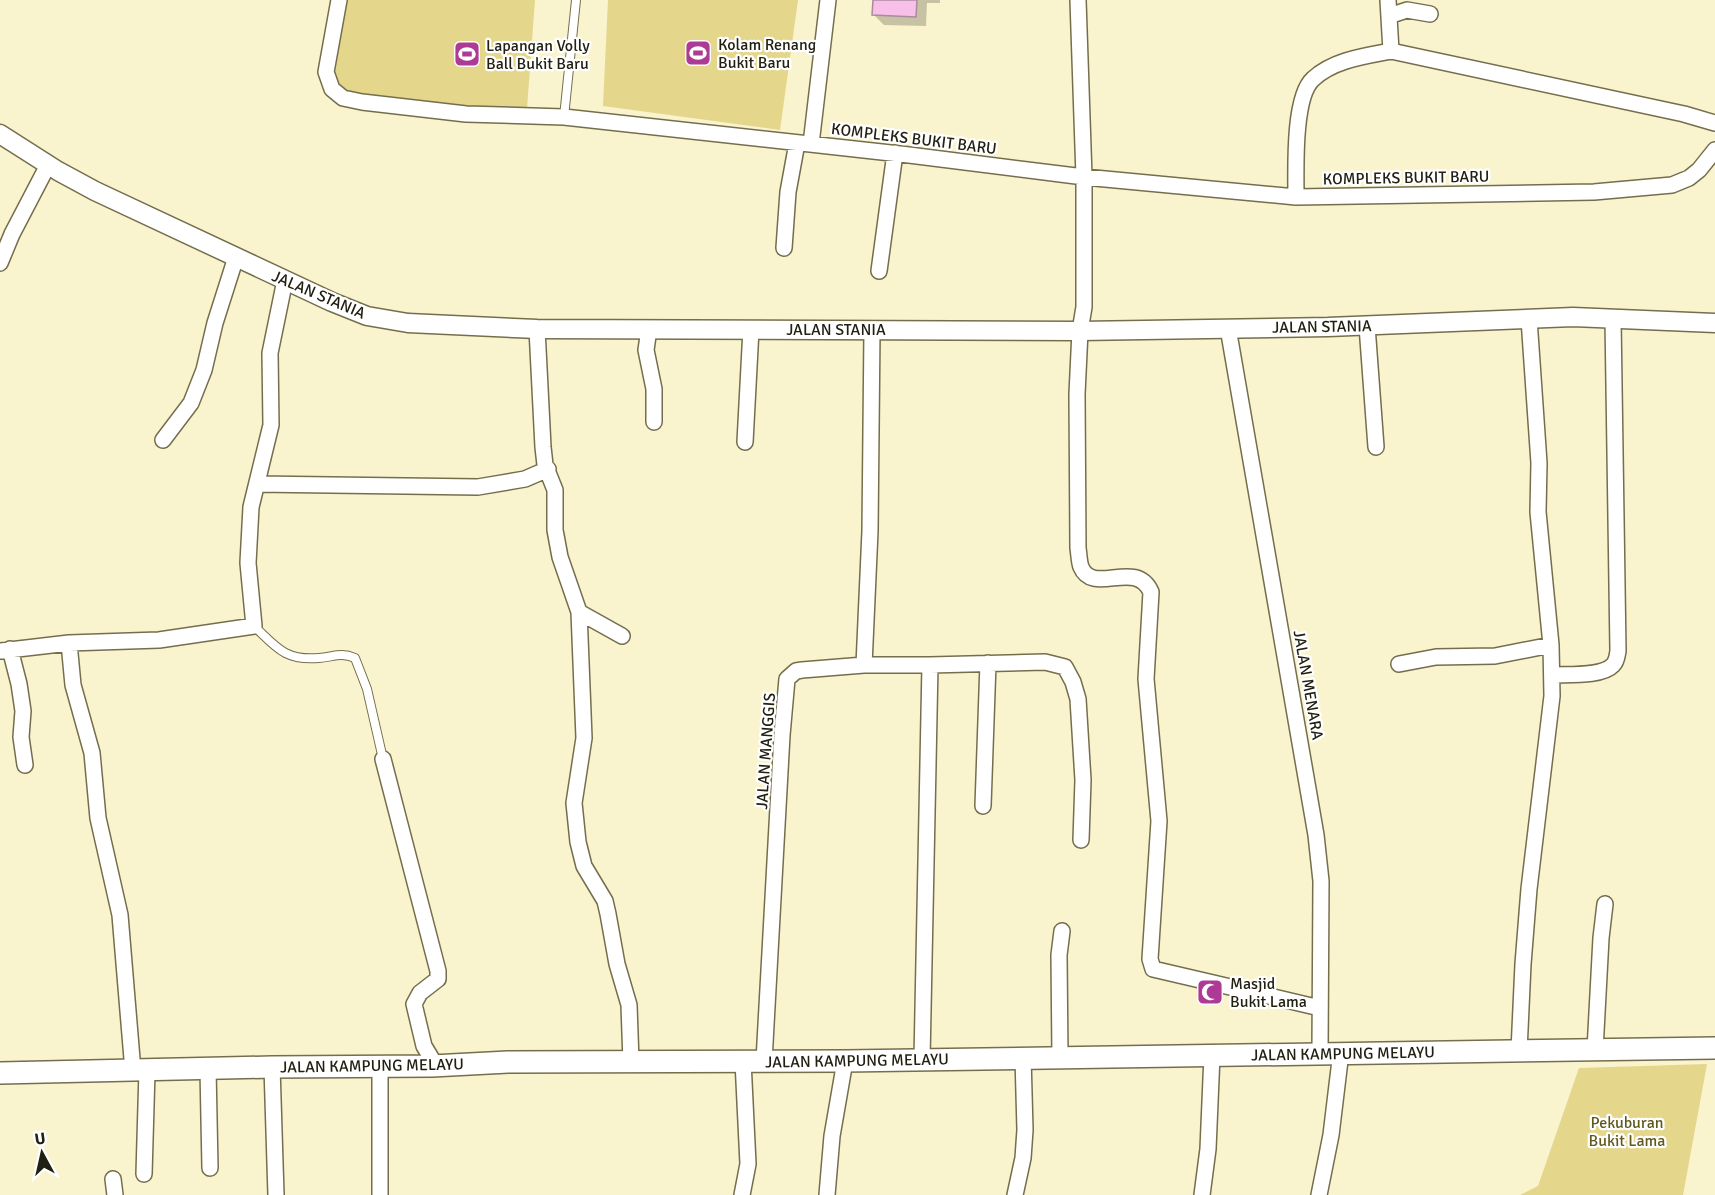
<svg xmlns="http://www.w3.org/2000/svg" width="1715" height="1195" font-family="Signika,sans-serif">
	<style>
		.green { fill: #e4d68b }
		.shadow { fill: #0003 }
		.building { fill: #f8c0e8; stroke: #a98aa0; stroke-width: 1.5 }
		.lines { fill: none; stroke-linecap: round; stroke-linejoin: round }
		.service-casing { stroke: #746e4d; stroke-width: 10 }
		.minor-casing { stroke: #746e4d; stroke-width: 18 }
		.tertiary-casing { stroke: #746e4d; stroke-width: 21 }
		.secondary-casing { stroke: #746e4d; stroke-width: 24 }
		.service { stroke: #fff; stroke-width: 8 }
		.minor { stroke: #fff; stroke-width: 15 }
		.tertiary { stroke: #fff; stroke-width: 18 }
		.secondary { stroke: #fff; stroke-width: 21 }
		.labels { text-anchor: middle; stroke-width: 4.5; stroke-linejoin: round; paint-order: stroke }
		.poi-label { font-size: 16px; fill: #222012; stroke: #fff; text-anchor: start }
		.street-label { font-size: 16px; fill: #222012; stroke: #fff }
		.park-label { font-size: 16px; fill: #62581c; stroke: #fff }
	</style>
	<rect width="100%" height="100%" fill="#f9f3ce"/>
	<path class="green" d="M 343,0 L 535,0 L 526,122 L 330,95 Z
		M 608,0 L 798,0 L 780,130 L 603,106 Z
		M 1707,1064 L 1683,1195 L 1520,1195 L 1538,1186 L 1579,1068 Z"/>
	<path class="shadow" d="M 874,0 L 940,0 L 940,3 L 927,3 L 926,26 L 884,25 L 874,15 Z"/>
	<path class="building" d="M 873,0 L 917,0 L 916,17 L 872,15 Z"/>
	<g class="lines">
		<defs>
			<path id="service" d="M 564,117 L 576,0
				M 254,626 C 276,647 285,661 319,658 C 333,657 341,652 355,658 L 367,689 L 383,759"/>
			<path id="minor" d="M 339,0 L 326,72 L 332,89 L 343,98 L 362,102 L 466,114 L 564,117 L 909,155 L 1084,177 L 1296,197 L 1594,192 L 1672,185 L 1689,178 L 1699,170 L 1715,150
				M 1078,0 L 1084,177 L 1084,307 L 1080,331 L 1077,394 L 1078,548 C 1079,554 1079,562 1081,567 C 1093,596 1136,558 1151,592 L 1146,679 L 1159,821 L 1150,959 L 1153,969 L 1320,1008
				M 1388,0 L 1391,51
				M 1389,16 L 1407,10 L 1430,14
				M 811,144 L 828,0
				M 1296,197 C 1296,170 1293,97 1313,79 C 1333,60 1365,56 1391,51 L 1684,114 L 1715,123
				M 784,248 L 788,192 L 797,143
				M 0,263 L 12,234 L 48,165
				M 879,271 L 895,153
				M 1367,326 L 1376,447
				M 1228,328 L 1316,835 L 1321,881 L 1320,1052
				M 537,329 L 543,447 L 545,465 L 555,490 L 555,530 L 560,557 L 579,612 L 622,636
				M 649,329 L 646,350 L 654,389 L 654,422
				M 163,440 L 191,403 L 204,370 L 215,323 L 236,257
				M 745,442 L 751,329
				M 257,484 L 478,487 L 525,479 L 548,469
				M 579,612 L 584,738 L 574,803 L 578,842 L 584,866 L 605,901 L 608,914 L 617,964 L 629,1005 L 631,1062
				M 69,643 L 73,685 L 92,753 L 98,818 L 120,915 L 133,1071
				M 10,649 L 19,684 L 23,711 L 21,737 L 25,765
				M 0,651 L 69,643 L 159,640 L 254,626 L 248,563 L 251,507 L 271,425 L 270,353 L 285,280
				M 1399,664 L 1436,657 L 1495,656 L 1551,645
				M 864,665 L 930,665 L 922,1059
				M 930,665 L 1045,662 L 1065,667 L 1073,682 L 1078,699 L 1083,780 L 1081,840
				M 1552,675 C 1567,674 1602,677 1613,665 C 1617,661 1617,656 1618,651 L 1613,319
				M 383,759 L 438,971 L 438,979 L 420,993 L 414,1004 L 424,1046 L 436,1066
				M 983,806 L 988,663
				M 1595,1050 L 1601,938 L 1605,904
				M 1519,1051 L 1523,964 L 1529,889 L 1552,696 L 1551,645 L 1538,512 L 1539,463 L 1529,319
				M 1060,1057 L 1059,955 L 1062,931
				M 764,1061 L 782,735 L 787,679 L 796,671 L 802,670 L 864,665 L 870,531 L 872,330
				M 380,1065 L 380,1195
				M 272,1067 L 276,1195
				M 208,1069 L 210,1168
				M 144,1174 L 147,1071
				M 113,1179 L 115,1195
				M 742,1195 L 748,1164 L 743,1061
				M 827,1195 L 832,1136 L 845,1061
				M 1015,1195 L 1023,1158 L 1025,1130 L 1023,1057
				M 1202,1195 L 1208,1149 L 1212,1055
				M 1319,1195 L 1331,1135 L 1341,1052"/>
			<path id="tertiary" d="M 0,134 L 58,171 L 95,191 L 332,302 L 367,316 L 408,323 L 537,329 L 1080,331 L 1328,327 L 1573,317 L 1715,323"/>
			<path id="secondary" d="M 0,1073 L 272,1067 L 432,1066 L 508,1062 L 845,1061 L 1715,1048"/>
		</defs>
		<use href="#service" class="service-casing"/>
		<use href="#minor" class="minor-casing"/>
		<use href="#tertiary" class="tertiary-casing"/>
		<use href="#secondary" class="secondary-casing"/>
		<use href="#service" class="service"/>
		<use href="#minor" class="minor"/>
		<use href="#tertiary" class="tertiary"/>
		<use href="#secondary" class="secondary"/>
	</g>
	<defs>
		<symbol id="stadium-square" viewBox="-11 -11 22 22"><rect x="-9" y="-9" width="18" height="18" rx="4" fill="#ad3b95" stroke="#fff"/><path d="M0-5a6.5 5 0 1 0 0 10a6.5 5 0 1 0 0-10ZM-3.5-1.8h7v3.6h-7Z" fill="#fff"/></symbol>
		<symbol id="mosque-square" viewBox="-11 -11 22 22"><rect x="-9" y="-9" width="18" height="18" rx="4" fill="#ad3b95" stroke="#fff"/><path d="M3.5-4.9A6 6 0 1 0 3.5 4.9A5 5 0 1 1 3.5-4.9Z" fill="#fff"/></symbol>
	</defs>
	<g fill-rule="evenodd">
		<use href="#stadium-square" x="683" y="38" width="30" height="30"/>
		<use href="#stadium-square" x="452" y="39" width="30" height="30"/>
		<use href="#mosque-square" x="1195" y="977" width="30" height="30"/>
	</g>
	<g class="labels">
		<g class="poi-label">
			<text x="718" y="50">Kolam Renang<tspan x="718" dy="18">Bukit Baru</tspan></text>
			<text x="486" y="51">Lapangan Volly<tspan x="486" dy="18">Ball Bukit Baru</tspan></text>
			<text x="1230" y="989">Masjid<tspan x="1230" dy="18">Bukit Lama</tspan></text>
		</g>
		<g class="street-label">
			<text transform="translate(914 138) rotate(7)" y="6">KOMPLEKS BUKIT BARU</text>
			<text transform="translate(1406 177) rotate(-1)" y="6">KOMPLEKS BUKIT BARU</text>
			<text transform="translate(319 294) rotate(23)" y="6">JALAN STANIA</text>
			<text transform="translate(1322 326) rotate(-1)" y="6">JALAN STANIA</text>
			<text x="836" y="335">JALAN STANIA</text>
			<text transform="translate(1309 685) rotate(80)" y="6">JALAN MENARA</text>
			<text transform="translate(765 751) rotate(-86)" y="6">JALAN MANGGIS</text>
			<text transform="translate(1343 1053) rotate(-1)" y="6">JALAN KAMPUNG MELAYU</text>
			<text transform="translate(857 1060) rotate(-1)" y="6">JALAN KAMPUNG MELAYU</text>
			<text transform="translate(372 1065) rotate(-1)" y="6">JALAN KAMPUNG MELAYU</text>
		</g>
		<g class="park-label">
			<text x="1627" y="1128">Pekuburan<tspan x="1627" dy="18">Bukit Lama</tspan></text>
		</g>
	</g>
	<g transform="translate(42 1153) rotate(352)" stroke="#ffffff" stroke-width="4.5" paint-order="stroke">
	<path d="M0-4.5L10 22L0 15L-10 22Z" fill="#222012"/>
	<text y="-9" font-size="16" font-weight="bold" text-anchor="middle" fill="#222012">U</text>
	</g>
</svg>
